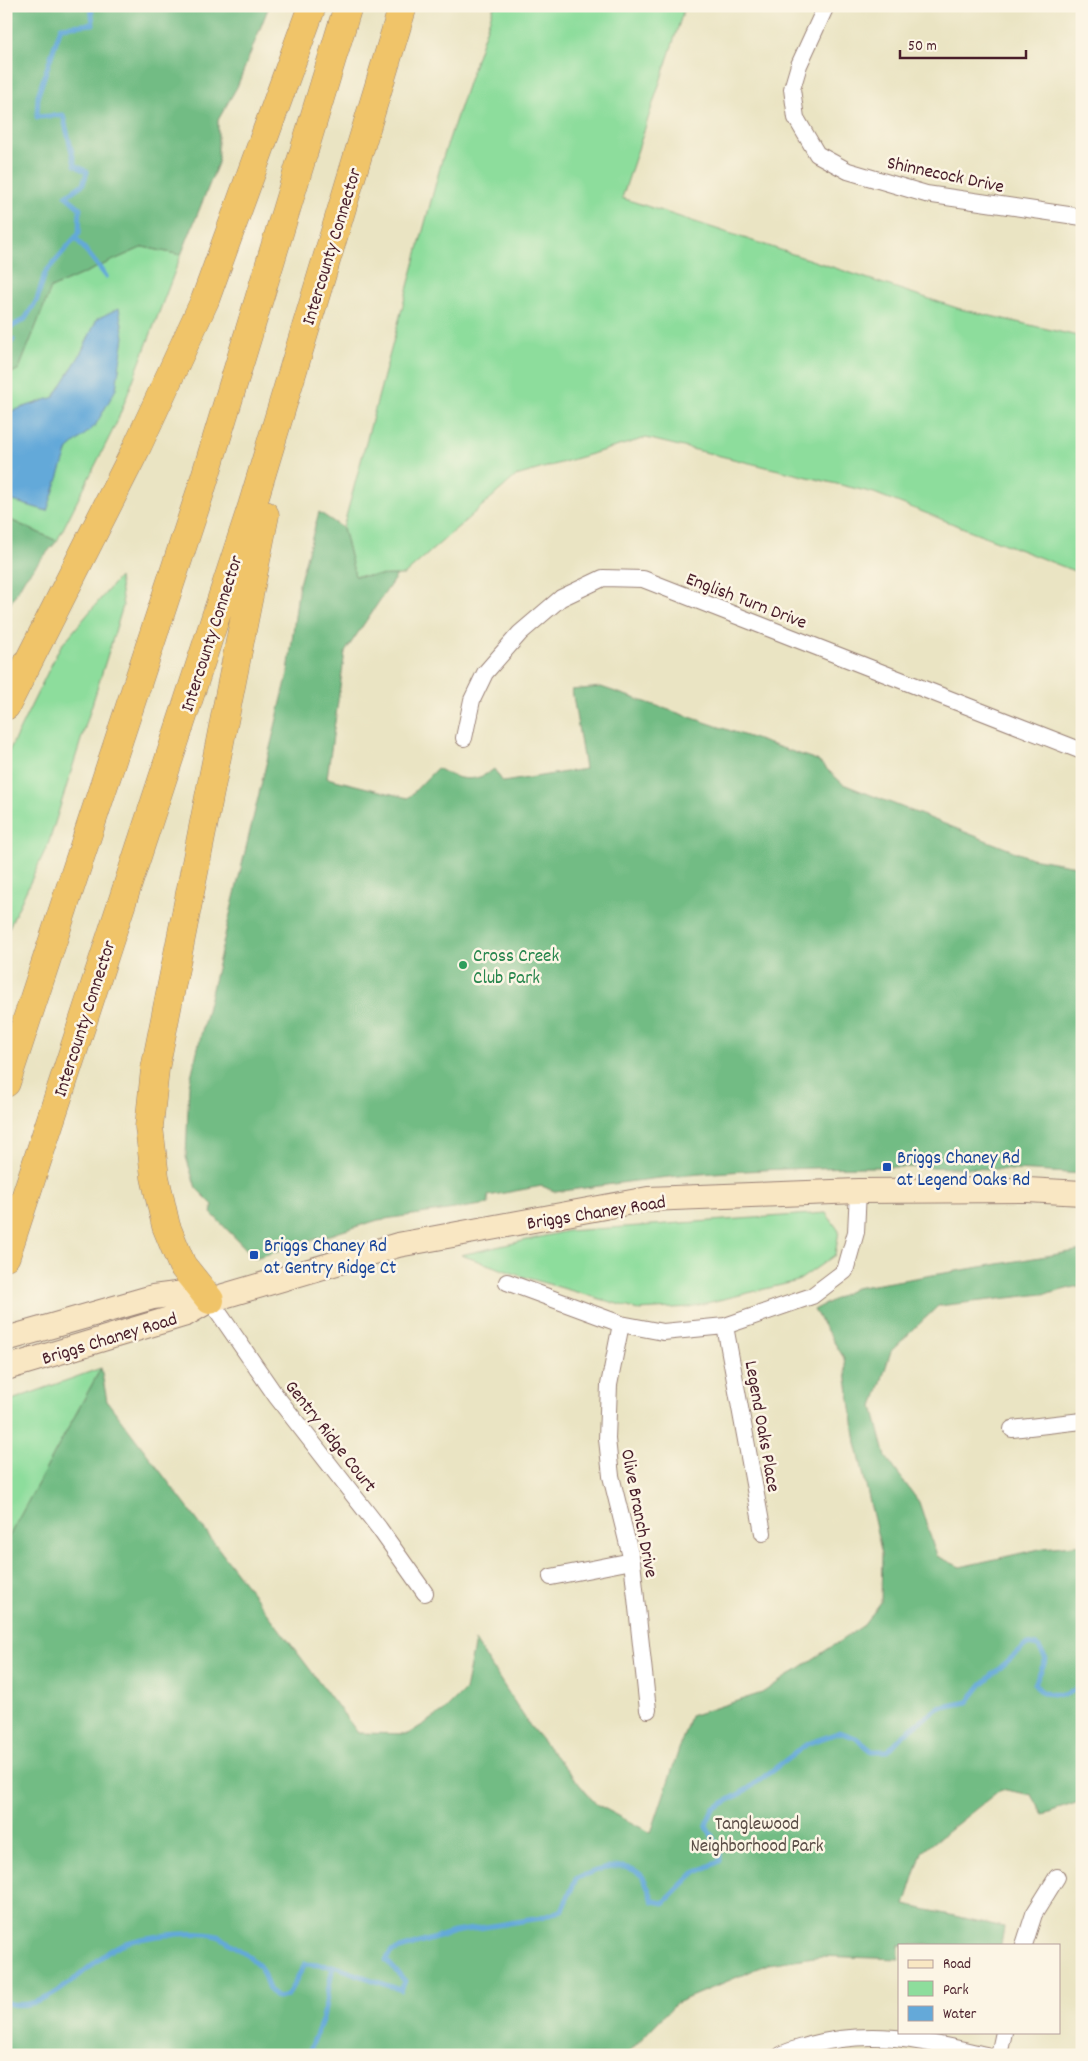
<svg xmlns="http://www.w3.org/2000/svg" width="1088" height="2061" font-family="Dekko,sans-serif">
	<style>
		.green { fill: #8ddd9c; stroke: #6c7e64 }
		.forest { fill: #72bc84; stroke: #5e6e58 }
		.water { fill: #64a9d9; stroke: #576482 }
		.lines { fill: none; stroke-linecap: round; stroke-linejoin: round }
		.stream { stroke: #64a9d9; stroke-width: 5 }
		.minor-casing { stroke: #9a8277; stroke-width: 18 }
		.secondary-casing { stroke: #9a8277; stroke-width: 26 }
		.motorway-casing { stroke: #9a8277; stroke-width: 29 }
		.minor { stroke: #fff; stroke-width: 16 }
		.secondary { stroke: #f9e7c3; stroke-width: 24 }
		.motorway { stroke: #f0c469; stroke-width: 28 }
		.leisure-dot { fill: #2e9e5b; stroke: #fcf5e5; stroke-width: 2 }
		.transit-dot { fill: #1a4fb4; stroke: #fcf5e5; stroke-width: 2 }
		.labels { text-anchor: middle; stroke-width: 5; stroke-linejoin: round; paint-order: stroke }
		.street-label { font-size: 19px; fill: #4a1f2b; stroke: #fcf5e5 }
		.leisure-label { font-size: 19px; fill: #27864d; stroke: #fcf5e5; text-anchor: start }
		.transit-label { font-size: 19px; fill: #164399; stroke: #fcf5e5; text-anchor: start }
		.park-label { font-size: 19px; fill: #5b4e47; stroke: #fcf5e5 }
	</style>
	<rect width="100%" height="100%" fill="#fcf5e5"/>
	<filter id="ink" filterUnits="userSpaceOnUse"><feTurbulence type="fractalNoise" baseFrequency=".02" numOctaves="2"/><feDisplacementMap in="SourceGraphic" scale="10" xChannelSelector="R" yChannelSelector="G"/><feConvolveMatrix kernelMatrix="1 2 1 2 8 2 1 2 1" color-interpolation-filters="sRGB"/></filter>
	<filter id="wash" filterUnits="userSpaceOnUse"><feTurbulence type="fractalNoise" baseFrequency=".0096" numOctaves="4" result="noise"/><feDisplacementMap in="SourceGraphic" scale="20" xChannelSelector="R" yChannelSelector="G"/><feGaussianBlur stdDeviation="1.12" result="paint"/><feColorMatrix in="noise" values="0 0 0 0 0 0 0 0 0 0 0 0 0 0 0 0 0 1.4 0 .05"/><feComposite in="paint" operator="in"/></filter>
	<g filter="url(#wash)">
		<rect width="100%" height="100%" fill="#eae4c3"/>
		<path class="green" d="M 494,6 L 685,6 L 622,198 L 960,309 L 1082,337 L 1082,574 L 874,493 L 646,438 L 516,476 L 404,575 L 355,576 L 343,528 L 442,160 Z
			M 143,247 L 181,255 L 117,422 L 57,541 L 6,518 L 6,376 L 19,369 L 51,288 Z
			M 119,577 L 123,606 L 49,842 L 6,934 L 6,757 L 60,647 Z
			M 826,1213 L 839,1231 L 835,1255 L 798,1281 L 690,1307 L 638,1310 L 521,1276 L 461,1255 L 567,1231 Z
			M 101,1368 L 6,1542 L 6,1411 L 9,1401 Z"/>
		<path class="forest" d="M 6,6 L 269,6 L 237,87 L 218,120 L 218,163 L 181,255 L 143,247 L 51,288 L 19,369 L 6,376 Z
			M 319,512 L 343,528 L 355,576 L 397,575 L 345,652 L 327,778 L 408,798 L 437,768 C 456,780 475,784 494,769 L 503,782 L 585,769 L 572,690 L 601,687 L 817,760 L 843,784 L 1031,858 L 1082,867 L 1082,1174 C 951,1165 819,1164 688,1175 C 644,1179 600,1186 556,1192 L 542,1186 L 488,1196 L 489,1204 L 378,1220 L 255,1258 L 211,1213 L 213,1205 L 196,1188 L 186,1157 L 189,1085 L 288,673 L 299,584 Z
			M 6,518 L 57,541 L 25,578 L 6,611 Z
			M 1082,1250 L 1082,1285 L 1051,1293 L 938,1306 L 891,1351 L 873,1407 L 886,1457 L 919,1502 L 937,1556 L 960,1567 L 1044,1548 L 1082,1544 L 1082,1801 L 1043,1814 L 1032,1795 L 1001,1789 L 922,1852 L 905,1905 L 1004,1927 L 1001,1945 L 899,1945 L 899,1959 L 821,1956 L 768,1964 L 676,2003 L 626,2055 L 6,2055 L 6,1542 L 101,1368 L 107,1401 L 358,1733 L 408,1734 L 443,1712 L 465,1690 L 475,1641 L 530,1726 L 596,1804 L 651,1833 L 690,1716 L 762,1693 L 864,1625 L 881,1602 L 882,1554 L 856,1443 L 844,1358 L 814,1310 L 855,1288 Z"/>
		<path class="water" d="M 119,308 L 124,337 L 116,389 L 95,426 L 68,449 L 47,511 L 6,499 L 6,413 L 54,397 L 80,355 L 97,319 Z"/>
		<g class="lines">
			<path class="stream" d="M 76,238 L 106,276
				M 6,330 L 25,319 L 37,300 L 45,273 L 79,233 L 80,208 L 66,196 L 83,184 L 87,172 L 75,165 L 63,115 L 37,117 L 38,95 L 61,27 L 93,24 L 91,6
				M 6,338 L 13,340 L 6,347
				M 6,2003 C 49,2014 81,1969 113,1949 C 133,1936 195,1930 217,1936 C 224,1938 256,1961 260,1967 C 267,1978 266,1992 278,1998 L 287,1996 L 305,1964 L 333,1966 L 401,1990 L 405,1981 L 386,1960 L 391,1952 L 454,1932 L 541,1918 L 562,1910 L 576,1879 C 594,1870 626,1858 642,1876 C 647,1882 650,1894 653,1901 L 664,1903 L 693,1874 L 720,1861 L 720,1851 L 706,1825 L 713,1809 L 748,1789 L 807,1744 L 840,1732 L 856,1738 L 872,1751 L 888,1751 L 902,1736 L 938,1708 L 968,1702 L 982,1684 L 1027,1644 L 1038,1646 L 1046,1659 L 1035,1684 L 1042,1693 L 1064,1695 L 1082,1687
				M 308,2055 L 323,2018 L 333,1966"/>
		</g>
	</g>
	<g filter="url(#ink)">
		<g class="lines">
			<defs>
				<path id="minor" d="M 826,6 L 799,65 L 792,89 L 796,118 L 817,154 L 848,171 L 926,194 L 1082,217
					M 464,738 L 472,700 L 485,673 L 520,633 L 561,598 L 603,578 L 643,579 L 1082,751
					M 507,1282 L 621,1324 L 663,1332 L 725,1326 L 812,1296 L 845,1271 L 856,1232 L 858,1191
					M 210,1300 L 276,1396 L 379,1528 L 425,1593
					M 621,1324 L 609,1385 L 607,1439 L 611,1476 L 632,1561 L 648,1710
					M 725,1326 L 763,1533
					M 1012,1429 L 1082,1421
					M 551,1577 L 632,1561
					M 1024,1945 L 1034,1914 L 1057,1877
					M 781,2055 C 790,2050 801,2048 810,2045 C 874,2028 924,2041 986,2055
					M 999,2055 L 1004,2032"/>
				<path id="secondary" d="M 6,1339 L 153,1297 L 184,1293 L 210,1300
					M 6,1368 L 186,1314 L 210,1300 L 398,1245 L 648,1199 L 858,1191 L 1027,1190 L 1082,1193"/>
				<path id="motorway" d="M 6,706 L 136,449 L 205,300 L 312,6
					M 6,1083 L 201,490 L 348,6
					M 6,1256 L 252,506 L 403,6
					M 210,1300 L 182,1265 L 166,1226 L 155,1177 L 149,1127 L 155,1069 L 265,515"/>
			</defs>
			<use href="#minor" class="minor-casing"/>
			<use href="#secondary" class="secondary-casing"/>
			<use href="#motorway" class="motorway-casing"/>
			<use href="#minor" class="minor"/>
			<use href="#secondary" class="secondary"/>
			<use href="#motorway" class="motorway"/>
		</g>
	</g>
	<circle class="leisure-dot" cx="463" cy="965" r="5"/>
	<g class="transit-dot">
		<rect x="882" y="1162" width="10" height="10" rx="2.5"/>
		<rect x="249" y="1250" width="10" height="10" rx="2.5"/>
	</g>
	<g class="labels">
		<g class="street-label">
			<text transform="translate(946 173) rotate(12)" y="7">Shinnecock Drive</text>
			<text transform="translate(330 246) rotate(-73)" y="7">Intercounty Connector</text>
			<text transform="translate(747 599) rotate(21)" y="7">English Turn Drive</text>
			<text transform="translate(210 633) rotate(-72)" y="7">Intercounty Connector</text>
			<text transform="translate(83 1018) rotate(-72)" y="7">Intercounty Connector</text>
			<text transform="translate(596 1211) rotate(-9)" y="7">Briggs Chaney Road</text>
			<text transform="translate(109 1337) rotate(-17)" y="7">Briggs Chaney Road</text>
			<text transform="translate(764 1426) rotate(80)" y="7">Legend Oaks Place</text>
			<text transform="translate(332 1435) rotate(52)" y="7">Gentry Ridge Court</text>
			<text transform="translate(641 1513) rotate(79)" y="7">Olive Branch Drive</text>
		</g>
		<g class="leisure-label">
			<text x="473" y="961">Cross Creek<tspan x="473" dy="22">Club Park</tspan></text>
		</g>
		<g class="transit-label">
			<text x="897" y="1163">Briggs Chaney Rd<tspan x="897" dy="22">at Legend Oaks Rd</tspan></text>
			<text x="264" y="1251">Briggs Chaney Rd<tspan x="264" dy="22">at Gentry Ridge Ct</tspan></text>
		</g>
		<g class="park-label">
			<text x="757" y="1829">Tanglewood<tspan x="757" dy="22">Neighborhood Park</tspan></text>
		</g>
	</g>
	<rect width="1088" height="2061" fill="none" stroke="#fcf5e5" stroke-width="25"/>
	<rect x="898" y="1944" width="162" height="90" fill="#fcf5e5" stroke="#b59f9b"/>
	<rect x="908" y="1960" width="25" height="8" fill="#f9e7c3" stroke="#b59f9b"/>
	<text x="943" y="1968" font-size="15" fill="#4a1f2b">Road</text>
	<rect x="908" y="1981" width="25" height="15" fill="#8ddd9c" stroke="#b59f9b"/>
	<text x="943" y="1994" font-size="15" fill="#4a1f2b">Park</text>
	<rect x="908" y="2006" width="25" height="15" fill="#64a9d9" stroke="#b59f9b"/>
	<text x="943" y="2018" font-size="15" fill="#4a1f2b">Water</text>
	<path d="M900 50v8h126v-8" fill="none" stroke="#4a1f2b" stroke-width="2.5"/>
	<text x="908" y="50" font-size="15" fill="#4a1f2b" stroke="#fcf5e5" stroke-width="4" paint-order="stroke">50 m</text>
</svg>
